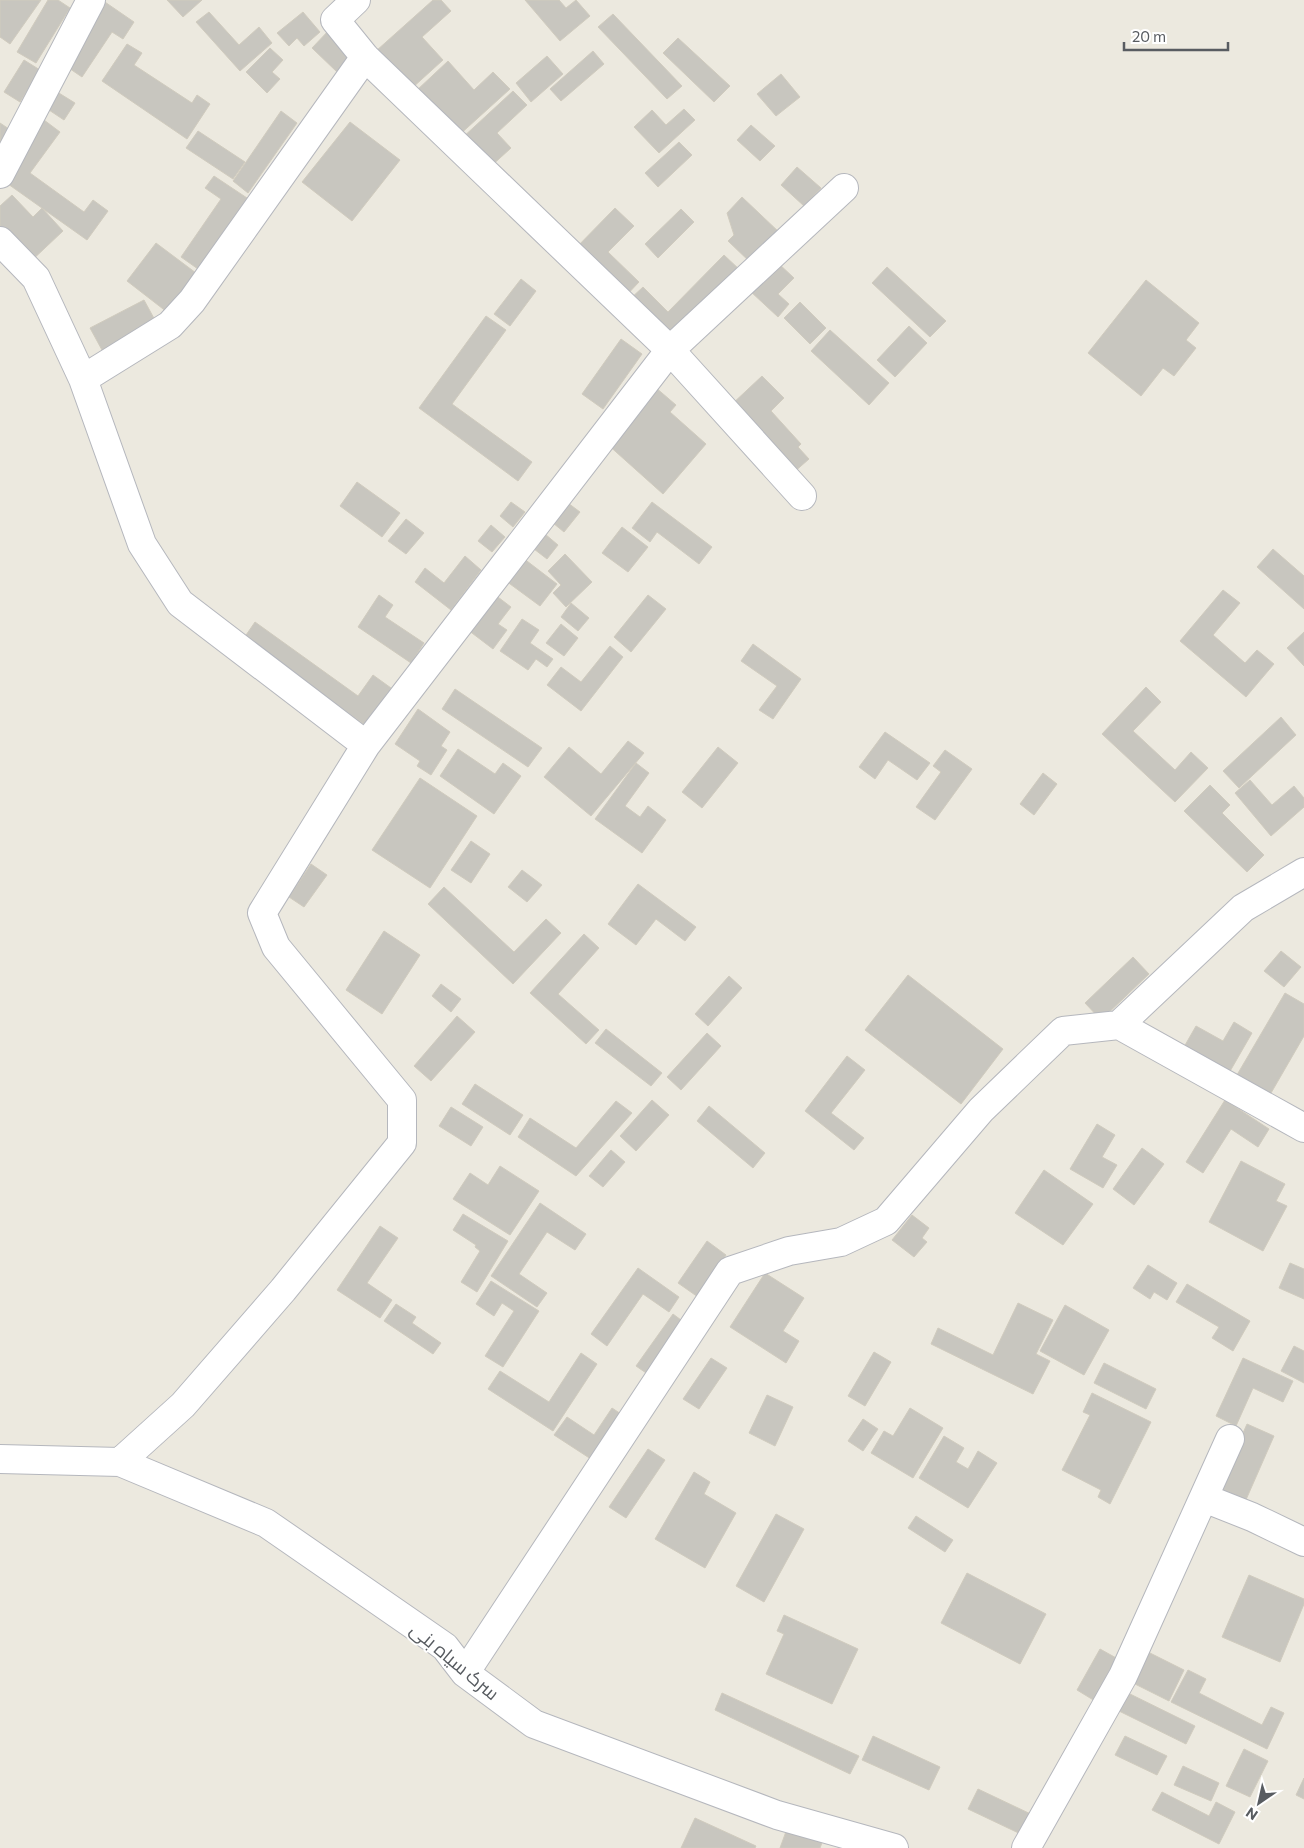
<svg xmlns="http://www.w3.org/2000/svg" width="1304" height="1848" font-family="Commissioner,Cairo,sans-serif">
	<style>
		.building { fill: #c8c6bf; stroke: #d0cbbe }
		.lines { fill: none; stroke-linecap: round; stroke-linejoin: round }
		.street-casing { stroke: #b5b7bd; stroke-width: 30 }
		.street { stroke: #fff; stroke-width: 28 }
		.labels { text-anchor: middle; stroke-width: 4; stroke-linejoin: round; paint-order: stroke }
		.street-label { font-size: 19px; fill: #585c61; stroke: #fff }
	</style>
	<rect width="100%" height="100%" fill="#ece9df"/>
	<path class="building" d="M 0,0 L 41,0 L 10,44 L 0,37 Z
		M 48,0 L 58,0 L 70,8 L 36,63 L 17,52 Z
		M 102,0 L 134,22 L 123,39 L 112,32 L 82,77 L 60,62 Z
		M 167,0 L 202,0 L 183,17 Z
		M 433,0 L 441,0 L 451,11 L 422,37 L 443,60 L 411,89 L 376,51 Z
		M 525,0 L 559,0 L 566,8 L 576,0 L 590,16 L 560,41 Z
		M 209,12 L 239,45 L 259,27 L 272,43 L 240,71 L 196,22 Z
		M 303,12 L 320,32 L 304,46 L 297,38 L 289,46 L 277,33 Z
		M 613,14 L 682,86 L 667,99 L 598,27 Z
		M 331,28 L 356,52 L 337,72 L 312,48 Z
		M 678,38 L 730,86 L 714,102 L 663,53 Z
		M 127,44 L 142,53 L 134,65 L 192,103 L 197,95 L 210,104 L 187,139 L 102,81 Z
		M 270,48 L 283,60 L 272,72 L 280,79 L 267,93 L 246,72 Z
		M 593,51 L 604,64 L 561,101 L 550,89 Z
		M 547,56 L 563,74 L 531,102 L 516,83 Z
		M 24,60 L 40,70 L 20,102 L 4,92 Z
		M 448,61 L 474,90 L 493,72 L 510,89 L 457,137 L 416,91 Z
		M 781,74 L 800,97 L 776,116 L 757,94 Z
		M 54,90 L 75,103 L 64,120 L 43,106 Z
		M 513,91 L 527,105 L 497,133 L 511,148 L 489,168 L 461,139 Z
		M 684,109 L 695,120 L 659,153 L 634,127 L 652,110 L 666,125 Z
		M 281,111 L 297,123 L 248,193 L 233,181 Z
		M 44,120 L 60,132 L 30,173 L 84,212 L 93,200 L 108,211 L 87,240 L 1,179 Z
		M 350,122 L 400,160 L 352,221 L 302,182 Z
		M 0,123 L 9,129 L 0,142 Z
		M 751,125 L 775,146 L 760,161 L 737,140 Z
		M 198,131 L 245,162 L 233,179 L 186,148 Z
		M 679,142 L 692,155 L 658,187 L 645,173 Z
		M 797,167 L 821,188 L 804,206 L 781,185 Z
		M 214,176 L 247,198 L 198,269 L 181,257 L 221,199 L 205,188 Z
		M 12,195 L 33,217 L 42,208 L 63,231 L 28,264 L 0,236 L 0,206 Z
		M 742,197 L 780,233 L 751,263 L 728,241 L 734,235 L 727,213 Z
		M 615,208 L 634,226 L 608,252 L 639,282 L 622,300 L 572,252 Z
		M 681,209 L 694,222 L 658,258 L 645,244 Z
		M 156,243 L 196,273 L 167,312 L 127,281 Z
		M 724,255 L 741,271 L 671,341 L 629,300 L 643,287 L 668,312 Z
		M 778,263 L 794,278 L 778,294 L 789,304 L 778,317 L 750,291 Z
		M 887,267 L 946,321 L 930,337 L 872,283 Z
		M 521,279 L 536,291 L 510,326 L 494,314 Z
		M 1146,280 L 1199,323 L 1186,340 L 1196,348 L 1174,376 L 1163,368 L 1141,396 L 1088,353 Z
		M 144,300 L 156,322 L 102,350 L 90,328 Z
		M 800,302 L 826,328 L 810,344 L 784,318 Z
		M 486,316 L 506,330 L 452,404 L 532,462 L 518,481 L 419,408 Z
		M 909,326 L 927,343 L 895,377 L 877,360 Z
		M 830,330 L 889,383 L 869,405 L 811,351 Z
		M 621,339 L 642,354 L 603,409 L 582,394 Z
		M 762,376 L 784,398 L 771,411 L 801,444 L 798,447 L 809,459 L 793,473 L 730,406 Z
		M 655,387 L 676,405 L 670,412 L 706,444 L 663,494 L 606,443 Z
		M 357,482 L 400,513 L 382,537 L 340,506 Z
		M 511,502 L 525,512 L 513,527 L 500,516 Z
		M 652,502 L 712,547 L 699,564 L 657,532 L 650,542 L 632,528 Z
		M 568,503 L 580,512 L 564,532 L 553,523 Z
		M 406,519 L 424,533 L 406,554 L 388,541 Z
		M 491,525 L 505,537 L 492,552 L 478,541 Z
		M 622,527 L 648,547 L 628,572 L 602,553 Z
		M 545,534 L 558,545 L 547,559 L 534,549 Z
		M 1273,549 L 1304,576 L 1304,609 L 1257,567 Z
		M 565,554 L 592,582 L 566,607 L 553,593 L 561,585 L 548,571 Z
		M 465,556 L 481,570 L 451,610 L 415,582 L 425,568 L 444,583 Z
		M 523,558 L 557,584 L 540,606 L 506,581 Z
		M 1223,590 L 1240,603 L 1213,635 L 1245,663 L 1257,650 L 1274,664 L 1246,697 L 1180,641 Z
		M 494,594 L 511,607 L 498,624 L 507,630 L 493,649 L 468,630 Z
		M 379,595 L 393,605 L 385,617 L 424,643 L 411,663 L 358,627 Z
		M 648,595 L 666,609 L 631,652 L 614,637 Z
		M 571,603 L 589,618 L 578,631 L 561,617 Z
		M 522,619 L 539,630 L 530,643 L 553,659 L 547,667 L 536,659 L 528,670 L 500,651 Z
		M 255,622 L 358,696 L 373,675 L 391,688 L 365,725 L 244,638 Z
		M 561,624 L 578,638 L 564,656 L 546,643 Z
		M 1304,632 L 1304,666 L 1287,648 Z
		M 753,644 L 801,679 L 773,719 L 759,710 L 777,686 L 741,661 Z
		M 610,646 L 623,657 L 581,711 L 547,685 L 561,667 L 581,682 Z
		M 1146,687 L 1161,702 L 1133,731 L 1175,770 L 1191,752 L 1208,768 L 1175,802 L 1102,734 Z
		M 455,689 L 542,748 L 528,767 L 442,709 Z
		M 418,709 L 450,732 L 441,746 L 447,750 L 431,775 L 417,766 L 420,761 L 395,744 Z
		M 1281,717 L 1296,735 L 1239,788 L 1223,771 Z
		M 885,732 L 930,763 L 917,780 L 888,760 L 875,779 L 859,767 Z
		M 628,741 L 644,753 L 591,816 L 544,777 L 569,747 L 601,774 Z
		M 718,747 L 738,763 L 702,808 L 682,792 Z
		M 458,749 L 495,774 L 503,763 L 521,776 L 494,814 L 440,776 Z
		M 945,750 L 972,769 L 935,820 L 916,807 L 941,772 L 933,766 Z
		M 636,763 L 649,773 L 625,806 L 640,817 L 648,806 L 666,820 L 642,853 L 595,819 Z
		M 1043,773 L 1057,784 L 1034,815 L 1020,804 Z
		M 420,778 L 477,816 L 430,888 L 372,850 Z
		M 1250,780 L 1272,805 L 1294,786 L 1304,798 L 1304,807 L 1271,836 L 1235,793 Z
		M 1210,785 L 1230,805 L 1222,813 L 1264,855 L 1247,872 L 1184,811 Z
		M 471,841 L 490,854 L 471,883 L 451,870 Z
		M 311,864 L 327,875 L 304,907 L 289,897 Z
		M 522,870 L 542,885 L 527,902 L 508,887 Z
		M 638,884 L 696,927 L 685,941 L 656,919 L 636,945 L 608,924 Z
		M 444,887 L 514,952 L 546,919 L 561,933 L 513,984 L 428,904 Z
		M 384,931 L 420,955 L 382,1014 L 346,990 Z
		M 584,934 L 599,948 L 558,994 L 599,1030 L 586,1044 L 530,993 Z
		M 1281,951 L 1301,967 L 1284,987 L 1264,971 Z
		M 1133,957 L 1149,974 L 1101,1020 L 1085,1003 Z
		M 908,975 L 1003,1049 L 961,1104 L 865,1030 Z
		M 729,976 L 742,988 L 708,1026 L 695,1014 Z
		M 441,984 L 461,999 L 451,1012 L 432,996 Z
		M 1285,993 L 1304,1004 L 1304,1036 L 1267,1100 L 1234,1080 Z
		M 457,1016 L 475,1032 L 431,1081 L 414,1066 Z
		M 1234,1022 L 1252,1033 L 1229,1073 L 1184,1047 L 1196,1026 L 1223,1041 Z
		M 606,1029 L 662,1073 L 651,1086 L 595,1043 Z
		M 707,1033 L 721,1046 L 681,1090 L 667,1077 Z
		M 847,1056 L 865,1070 L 831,1113 L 864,1138 L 854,1150 L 805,1111 Z
		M 475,1084 L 523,1115 L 510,1135 L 462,1104 Z
		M 652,1100 L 669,1115 L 636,1151 L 620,1136 Z
		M 1225,1100 L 1269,1129 L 1258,1147 L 1231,1129 L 1203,1173 L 1186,1162 Z
		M 616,1101 L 632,1113 L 576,1176 L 518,1137 L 530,1118 L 576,1148 Z
		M 709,1106 L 765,1153 L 753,1168 L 697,1121 Z
		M 451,1107 L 483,1127 L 471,1146 L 439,1126 Z
		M 1097,1124 L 1115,1135 L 1102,1157 L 1117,1165 L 1103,1188 L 1070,1169 Z
		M 1142,1148 L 1164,1164 L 1134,1205 L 1113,1189 Z
		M 611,1150 L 625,1162 L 603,1187 L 589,1176 Z
		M 1241,1161 L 1285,1184 L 1276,1201 L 1287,1206 L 1263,1251 L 1209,1222 Z
		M 500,1166 L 539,1191 L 510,1235 L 453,1199 L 470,1173 L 488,1185 Z
		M 1044,1170 L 1093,1204 L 1063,1245 L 1015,1213 Z
		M 540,1203 L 586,1234 L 575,1250 L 547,1232 L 519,1274 L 547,1293 L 537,1307 L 491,1276 Z
		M 463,1214 L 508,1241 L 477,1292 L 461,1282 L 480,1251 L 475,1247 L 476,1245 L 453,1230 Z
		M 912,1215 L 929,1228 L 922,1238 L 927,1242 L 914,1257 L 892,1240 Z
		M 380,1226 L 398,1238 L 367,1283 L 392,1300 L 380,1318 L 337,1290 Z
		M 707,1241 L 726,1255 L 698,1297 L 678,1283 Z
		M 1290,1263 L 1304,1269 L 1304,1299 L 1279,1288 Z
		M 1148,1265 L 1177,1283 L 1167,1300 L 1154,1292 L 1150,1299 L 1133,1288 Z
		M 638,1268 L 679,1297 L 669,1312 L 643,1294 L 607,1346 L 591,1334 Z
		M 765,1273 L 804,1298 L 783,1331 L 799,1341 L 786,1363 L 730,1327 Z
		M 491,1281 L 539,1311 L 503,1367 L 485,1356 L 514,1311 L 502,1303 L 494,1316 L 476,1304 Z
		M 1187,1284 L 1250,1321 L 1233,1351 L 1212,1338 L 1219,1327 L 1176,1302 Z
		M 1018,1303 L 1053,1320 L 1036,1354 L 1050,1361 L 1033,1394 L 931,1344 L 938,1328 L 993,1355 Z
		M 396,1304 L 416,1317 L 412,1323 L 441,1343 L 433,1354 L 384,1321 Z
		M 1065,1305 L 1109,1330 L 1084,1375 L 1040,1351 Z
		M 673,1314 L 685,1323 L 649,1375 L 636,1366 Z
		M 1294,1346 L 1304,1351 L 1304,1383 L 1281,1371 Z
		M 874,1352 L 891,1362 L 865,1406 L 848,1396 Z
		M 581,1353 L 597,1364 L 553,1431 L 488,1389 L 500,1371 L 549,1402 Z
		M 711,1358 L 727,1368 L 699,1409 L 683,1399 Z
		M 1243,1358 L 1293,1381 L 1283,1402 L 1253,1388 L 1236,1426 L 1216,1416 Z
		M 1104,1363 L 1156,1389 L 1146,1409 L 1094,1383 Z
		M 1092,1393 L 1151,1422 L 1110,1504 L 1098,1497 L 1101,1490 L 1062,1470 L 1090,1415 L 1083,1412 Z
		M 767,1395 L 793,1407 L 775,1446 L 749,1433 Z
		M 612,1408 L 624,1416 L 594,1461 L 554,1435 L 567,1417 L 594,1435 Z
		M 910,1408 L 943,1428 L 913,1478 L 871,1453 L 884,1431 L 893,1436 Z
		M 863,1419 L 878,1429 L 863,1451 L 848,1441 Z
		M 1247,1424 L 1274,1436 L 1245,1502 L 1218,1490 Z
		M 944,1436 L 964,1448 L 956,1462 L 968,1469 L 978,1451 L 997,1463 L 968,1508 L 919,1478 Z
		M 648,1449 L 665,1460 L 626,1518 L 609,1507 Z
		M 694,1472 L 710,1482 L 704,1494 L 736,1513 L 705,1568 L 655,1539 Z
		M 776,1514 L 804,1529 L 764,1602 L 736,1586 Z
		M 916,1516 L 953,1540 L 945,1552 L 908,1528 Z
		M 967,1573 L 1046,1614 L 1020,1664 L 941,1623 Z
		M 1249,1575 L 1304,1599 L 1304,1604 L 1280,1662 L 1222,1637 Z
		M 784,1615 L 858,1649 L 832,1704 L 766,1674 L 784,1634 L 777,1631 Z
		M 1100,1649 L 1118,1659 L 1095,1701 L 1077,1690 Z
		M 1144,1650 L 1184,1670 L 1169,1701 L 1129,1681 Z
		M 1188,1670 L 1206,1679 L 1199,1693 L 1262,1725 L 1271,1707 L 1284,1713 L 1267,1749 L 1171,1702 Z
		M 722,1693 L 859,1756 L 850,1774 L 715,1710 Z
		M 1128,1693 L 1195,1726 L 1186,1744 L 1119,1711 Z
		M 873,1736 L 940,1767 L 929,1790 L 862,1760 Z
		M 1125,1736 L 1167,1756 L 1157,1775 L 1115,1755 Z
		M 1244,1749 L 1268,1761 L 1250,1797 L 1226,1786 Z
		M 1183,1766 L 1219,1783 L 1211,1801 L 1174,1785 Z
		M 1304,1778 L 1304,1799 L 1296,1795 Z
		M 978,1789 L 1037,1817 L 1027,1837 L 968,1809 Z
		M 1162,1792 L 1209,1816 L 1216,1802 L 1235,1812 L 1219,1844 L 1152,1810 Z
		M 695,1818 L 756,1846 L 755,1848 L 681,1848 Z
		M 788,1826 L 823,1840 L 820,1848 L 780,1848 Z"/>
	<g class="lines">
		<defs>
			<path id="street" d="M 356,0 L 335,20 L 365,57 L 670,350 L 802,496
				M 0,174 L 91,0
				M 0,241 L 36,278 L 83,379 L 142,544 L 180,603 L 366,745 L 262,913 L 276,947 L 402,1100 L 402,1143 L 283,1290 L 183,1405 L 120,1462
				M 83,379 L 170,325 L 192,301 L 365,57
				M 366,745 L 670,350 L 844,188
				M 1119,1025 L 1304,1128
				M 0,1459 L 120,1462 L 266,1523 L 438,1642 L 445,1647 L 465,1673 L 534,1724 L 777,1815 L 894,1848
				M 1204,1498 L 1252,1517 L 1304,1542
				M 465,1673 L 730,1271 L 789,1251 L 841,1242 L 886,1221 L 981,1110 L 1063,1031 L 1119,1025 L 1243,908 L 1304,872
				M 1026,1848 L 1123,1676 L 1230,1439"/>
		</defs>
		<use href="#street" class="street-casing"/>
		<use href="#street" class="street"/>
	</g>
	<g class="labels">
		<g class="street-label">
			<text transform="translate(455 1661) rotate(40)" y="7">سرک سیاه بنی</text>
		</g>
	</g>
	<g transform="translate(1259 1803) rotate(214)" stroke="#ffffff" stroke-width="4" paint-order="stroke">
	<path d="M0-4L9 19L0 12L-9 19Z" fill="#585c61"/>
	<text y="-8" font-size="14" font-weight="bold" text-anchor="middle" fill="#585c61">N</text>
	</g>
	<path d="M1124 42v8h104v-8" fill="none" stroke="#585c61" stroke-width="2.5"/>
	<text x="1132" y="42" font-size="15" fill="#585c61" stroke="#ffffff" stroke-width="4" paint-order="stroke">20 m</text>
</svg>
